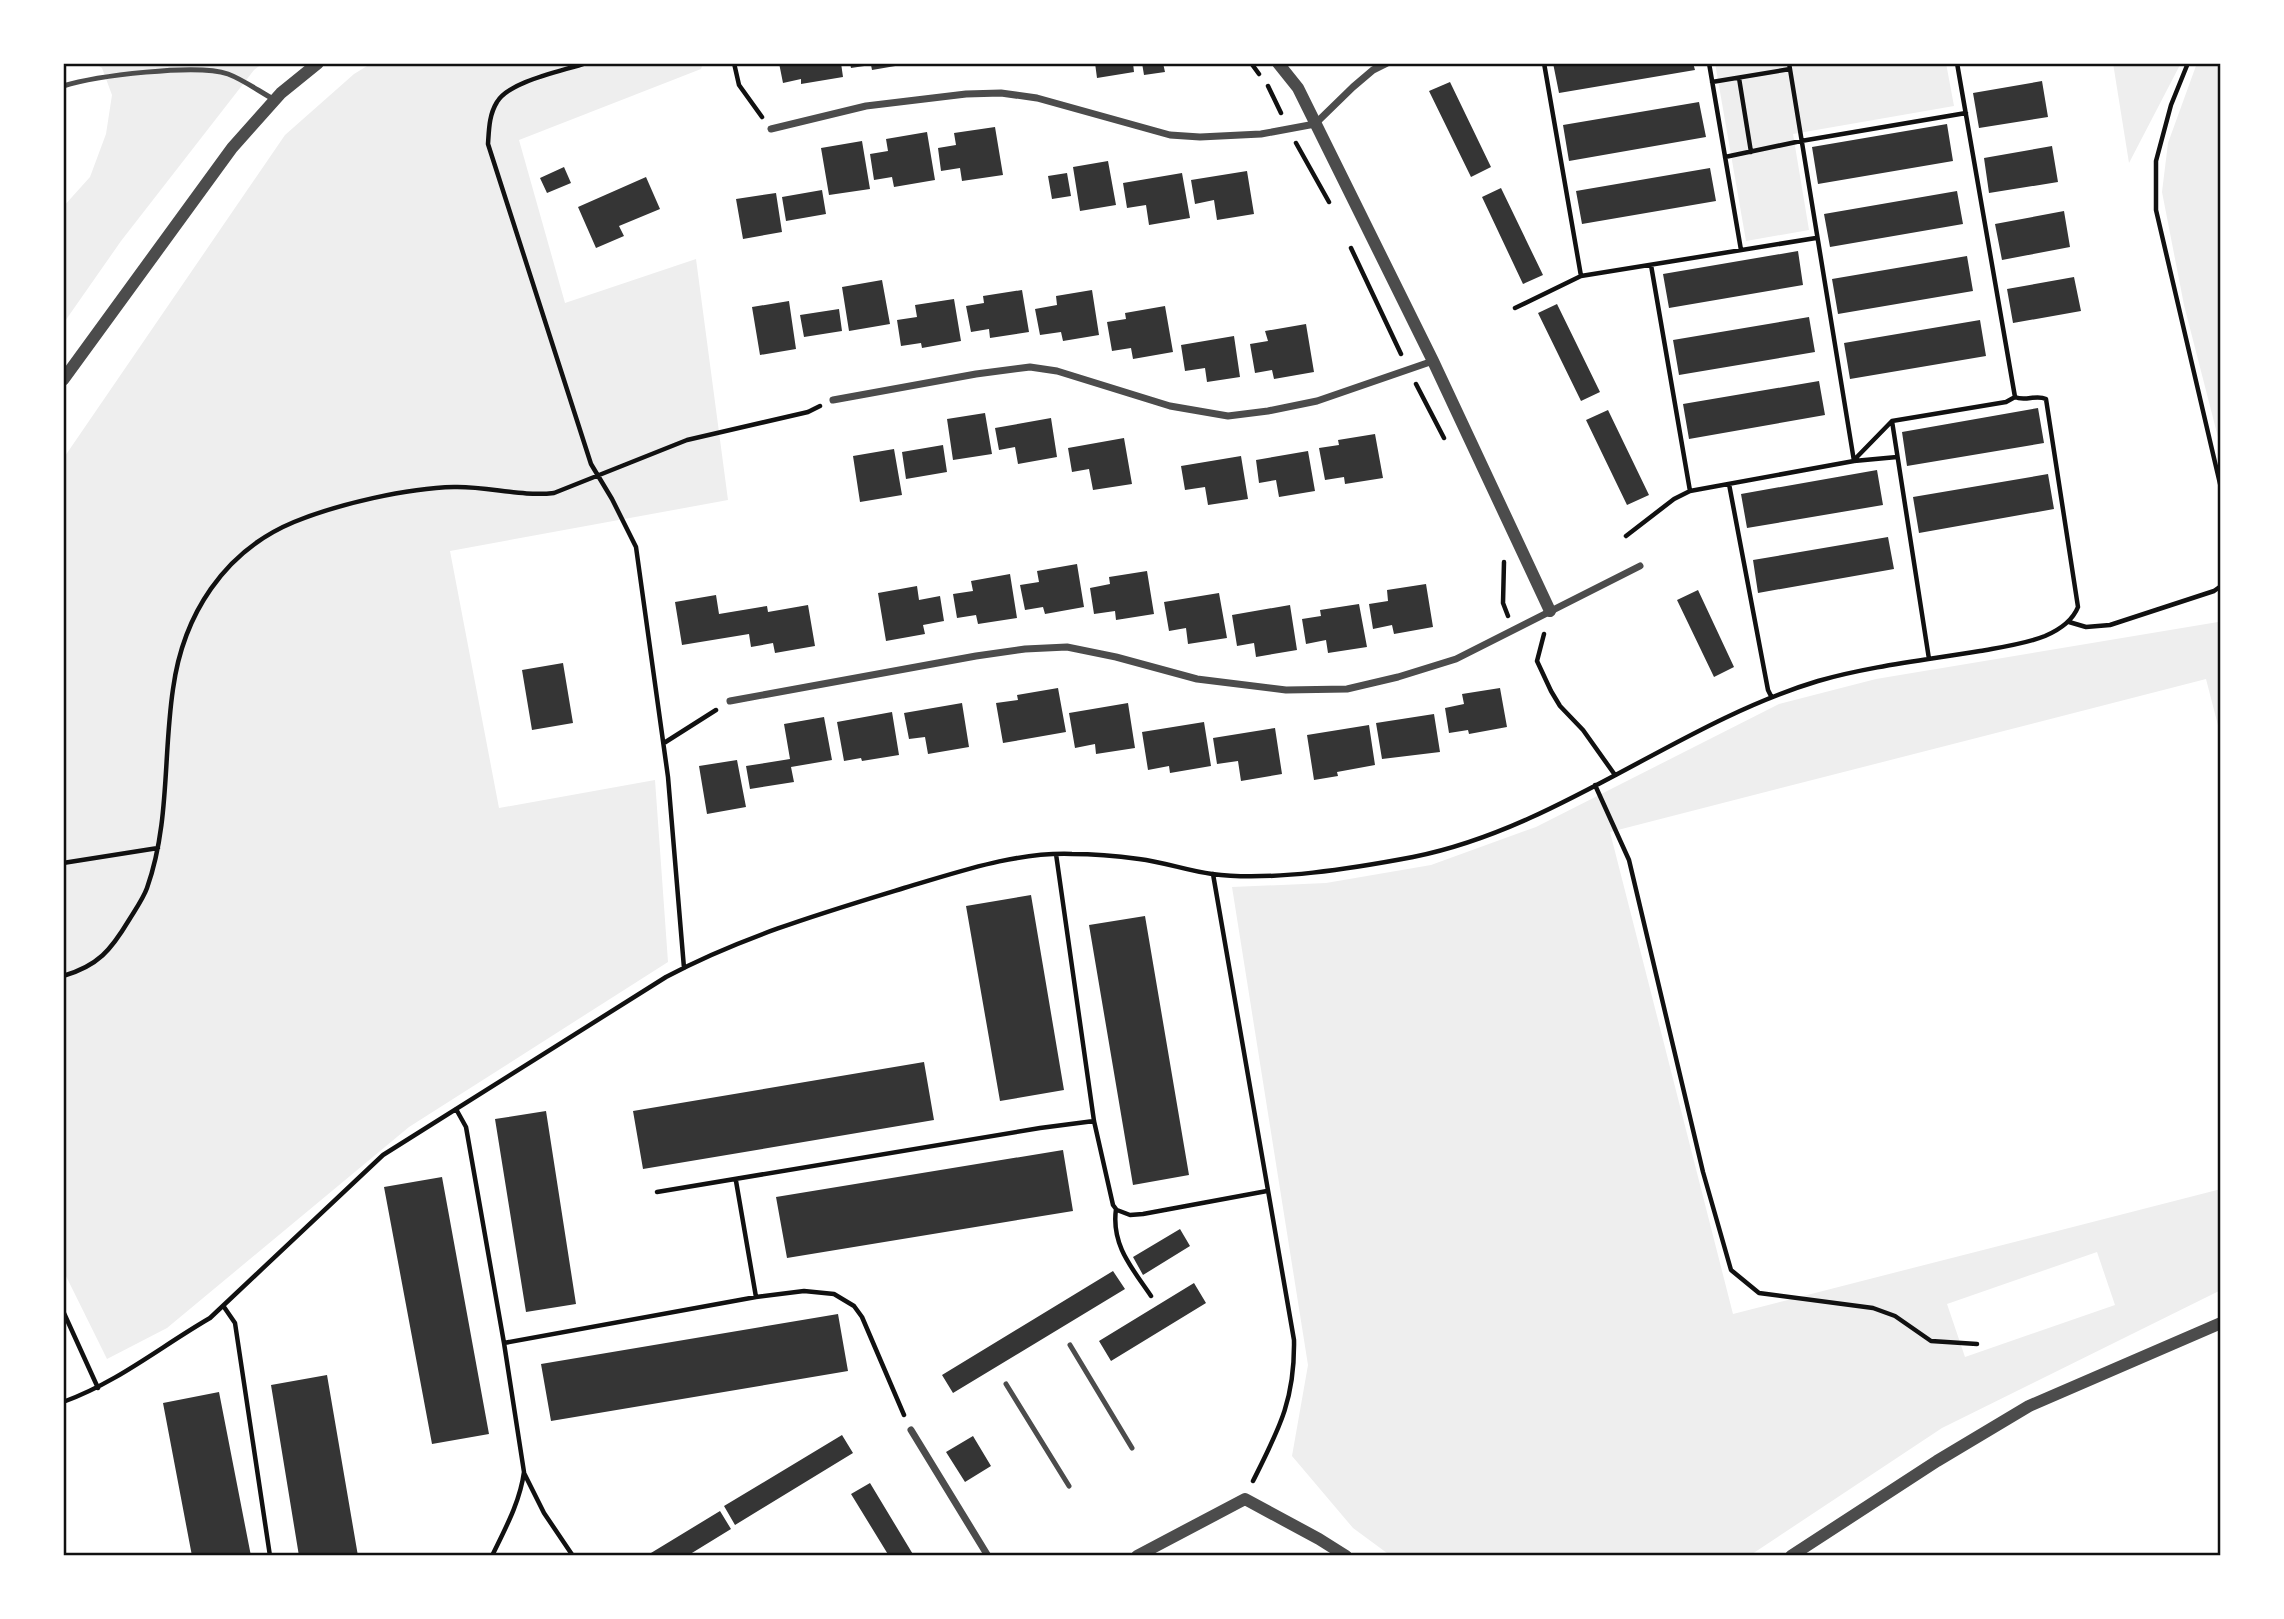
<svg xmlns="http://www.w3.org/2000/svg" width="2284" height="1619" font-family="Karla,sans-serif">
	<style>
		.green { fill: #eee; fill-rule: evenodd }
		.building { fill: #353535 }
		.lines { fill: none; stroke-linecap: round; stroke-linejoin: round }
		.path { stroke: #111; stroke-width: 4.5 }
		.service { stroke: #4c4c4c; stroke-width: 5 }
		.minor { stroke: #4c4c4c; stroke-width: 7 }
		.tertiary { stroke: #4c4c4c; stroke-width: 12 }
		.neatline { fill: none; stroke: #111; stroke-width: 2.5 }
	</style>
	<rect width="100%" height="100%" fill="#fff"/>
	<path class="green" d="M 94,63 L 263,63 L 254,70 L 121,241 L 63,324 L 63,207 L 90,177 L 106,134 L 112,95 L 102,68 Z
		M 372,63 L 703,63 L 701,69 L 519,140 L 565,303 L 696,259 L 728,500 L 450,551 L 499,808 L 655,780 L 668,962 L 409,1127 L 167,1328 L 107,1359 L 63,1270 L 63,459 L 285,135 L 354,74 Z
		M 1715,63 L 1946,63 L 1954,106 L 1793,134 L 1809,230 L 1746,241 Z
		M 2113,63 L 2181,63 L 2129,163 Z
		M 2197,63 L 2221,63 L 2221,449 L 2184,305 L 2162,192 L 2168,143 Z
		M 2218,622 L 2221,632 L 2221,737 L 2206,679 L 1610,832 L 1733,1314 L 2221,1189 L 2221,1290 L 1942,1428 L 1749,1556 L 1391,1556 L 1353,1528 L 1292,1456 L 1308,1365 L 1232,887 L 1326,883 L 1431,865 L 1536,827 L 1779,704 L 1876,679 ZM 2097,1252 L 2115,1305 L 1965,1357 L 1947,1304 Z"/>
	<path class="building" d="M 779,63 L 841,63 L 843,77 L 801,84 L 801,79 L 783,83 Z
		M 850,63 L 906,63 L 907,64 L 872,70 L 871,65 L 851,68 Z
		M 1095,63 L 1133,63 L 1134,72 L 1097,78 Z
		M 1142,63 L 1163,63 L 1165,72 L 1144,75 Z
		M 1553,63 L 1693,63 L 1695,70 L 1559,93 Z
		M 2042,81 L 2048,117 L 1979,128 L 1973,93 Z
		M 1450,82 L 1491,167 L 1471,177 L 1429,91 Z
		M 1699,102 L 1706,137 L 1569,161 L 1563,125 Z
		M 1947,124 L 1953,161 L 1818,184 L 1812,147 Z
		M 995,127 L 1003,175 L 962,181 L 960,168 L 941,171 L 938,148 L 956,145 L 954,133 Z
		M 927,132 L 935,180 L 894,187 L 892,177 L 874,180 L 870,154 L 888,151 L 886,139 Z
		M 862,141 L 870,189 L 829,195 L 821,148 Z
		M 2052,146 L 2058,182 L 1989,193 L 1984,158 Z
		M 1108,161 L 1116,205 L 1080,211 L 1073,167 Z
		M 564,167 L 571,183 L 547,193 L 540,178 Z
		M 1710,168 L 1716,201 L 1582,224 L 1576,191 Z
		M 1247,171 L 1254,214 L 1217,220 L 1214,200 L 1195,204 L 1191,180 Z
		M 1067,173 L 1071,196 L 1052,199 L 1048,176 Z
		M 1182,173 L 1190,218 L 1149,225 L 1146,205 L 1127,208 L 1123,183 Z
		M 646,177 L 660,209 L 619,226 L 624,236 L 596,248 L 578,207 Z
		M 1501,188 L 1543,275 L 1523,284 L 1482,197 Z
		M 822,190 L 826,214 L 786,221 L 782,197 Z
		M 1957,191 L 1963,224 L 1830,247 L 1824,214 Z
		M 776,193 L 782,232 L 743,239 L 736,199 Z
		M 2064,211 L 2070,247 L 2002,260 L 1995,224 Z
		M 1798,251 L 1803,285 L 1669,308 L 1663,274 Z
		M 1967,256 L 1973,291 L 1838,314 L 1832,279 Z
		M 2074,277 L 2081,311 L 2013,323 L 2007,289 Z
		M 882,280 L 890,324 L 849,331 L 842,287 Z
		M 1022,290 L 1029,332 L 990,338 L 989,329 L 971,332 L 966,306 L 984,303 L 983,296 Z
		M 1092,290 L 1099,335 L 1063,341 L 1061,332 L 1040,335 L 1035,309 L 1057,305 L 1056,296 Z
		M 954,299 L 961,341 L 922,348 L 921,343 L 901,346 L 897,320 L 917,317 L 915,305 Z
		M 789,301 L 796,349 L 760,355 L 752,307 Z
		M 1557,304 L 1600,392 L 1581,401 L 1538,313 Z
		M 1165,306 L 1173,352 L 1133,359 L 1131,348 L 1112,351 L 1107,322 L 1126,319 L 1125,313 Z
		M 839,309 L 842,331 L 804,337 L 800,315 Z
		M 1809,317 L 1815,352 L 1679,375 L 1673,340 Z
		M 1980,320 L 1986,356 L 1850,379 L 1844,343 Z
		M 1306,324 L 1314,372 L 1274,379 L 1272,370 L 1255,373 L 1250,344 L 1268,341 L 1265,331 Z
		M 1234,336 L 1240,377 L 1207,382 L 1205,368 L 1185,371 L 1181,345 Z
		M 1819,381 L 1825,415 L 1689,439 L 1683,404 Z
		M 2038,408 L 2044,443 L 1907,466 L 1902,432 Z
		M 1608,410 L 1649,495 L 1627,505 L 1586,420 Z
		M 985,413 L 992,454 L 953,460 L 947,419 Z
		M 1051,418 L 1057,457 L 1018,464 L 1015,447 L 999,450 L 995,428 Z
		M 1375,434 L 1383,478 L 1345,484 L 1344,477 L 1325,480 L 1319,448 L 1339,445 L 1338,440 Z
		M 1124,438 L 1132,484 L 1093,490 L 1089,469 L 1072,472 L 1068,448 Z
		M 943,445 L 947,472 L 906,479 L 902,452 Z
		M 894,449 L 902,495 L 860,502 L 853,456 Z
		M 1308,451 L 1315,491 L 1279,497 L 1276,480 L 1259,483 L 1256,460 Z
		M 1241,456 L 1248,499 L 1208,505 L 1205,487 L 1185,490 L 1181,466 Z
		M 1877,470 L 1883,505 L 1747,528 L 1741,494 Z
		M 2048,474 L 2054,509 L 1919,533 L 1913,497 Z
		M 1888,537 L 1894,569 L 1758,593 L 1753,560 Z
		M 1077,564 L 1084,607 L 1045,614 L 1043,607 L 1025,610 L 1020,585 L 1039,582 L 1037,571 Z
		M 1147,571 L 1154,614 L 1116,620 L 1115,611 L 1094,614 L 1090,588 L 1110,584 L 1109,577 Z
		M 1010,574 L 1017,618 L 978,624 L 976,615 L 957,618 L 953,594 L 973,591 L 971,581 Z
		M 1426,584 L 1433,627 L 1394,634 L 1392,625 L 1373,629 L 1369,604 L 1388,601 L 1387,590 Z
		M 917,586 L 919,600 L 940,596 L 944,621 L 923,625 L 925,634 L 886,641 L 878,593 Z
		M 1698,590 L 1734,667 L 1714,677 L 1677,600 Z
		M 1219,593 L 1227,638 L 1188,644 L 1186,628 L 1169,631 L 1164,602 Z
		M 716,595 L 719,614 L 767,606 L 768,612 L 808,605 L 815,646 L 775,653 L 773,643 L 751,647 L 749,634 L 682,645 L 675,602 Z
		M 1359,604 L 1367,647 L 1328,653 L 1326,640 L 1306,644 L 1302,619 L 1321,616 L 1320,610 Z
		M 1290,605 L 1297,650 L 1256,657 L 1254,643 L 1237,646 L 1232,615 Z
		M 563,663 L 573,723 L 532,730 L 522,670 Z
		M 1058,688 L 1066,732 L 1003,743 L 996,703 L 1018,700 L 1017,695 Z
		M 1500,688 L 1507,727 L 1469,734 L 1468,730 L 1449,733 L 1445,708 L 1464,704 L 1462,694 Z
		M 962,703 L 969,747 L 928,754 L 925,737 L 909,739 L 904,713 Z
		M 1128,703 L 1135,748 L 1096,754 L 1095,744 L 1075,748 L 1069,713 Z
		M 892,712 L 899,755 L 862,761 L 861,758 L 844,761 L 837,722 Z
		M 1434,714 L 1440,752 L 1382,759 L 1376,723 Z
		M 824,717 L 832,760 L 791,767 L 794,782 L 750,789 L 746,766 L 790,759 L 784,724 Z
		M 1204,722 L 1211,766 L 1170,773 L 1169,766 L 1148,770 L 1142,732 Z
		M 1369,725 L 1375,765 L 1337,772 L 1338,776 L 1314,780 L 1307,735 Z
		M 1275,728 L 1282,774 L 1241,781 L 1238,761 L 1217,764 L 1213,738 Z
		M 737,760 L 746,807 L 707,814 L 699,766 Z
		M 1031,895 L 1064,1090 L 1000,1101 L 966,906 Z
		M 1145,916 L 1189,1175 L 1133,1185 L 1089,925 Z
		M 924,1062 L 934,1120 L 643,1169 L 633,1111 Z
		M 546,1111 L 576,1304 L 526,1312 L 495,1119 Z
		M 1063,1150 L 1073,1211 L 787,1258 L 776,1197 Z
		M 442,1177 L 489,1434 L 432,1444 L 384,1187 Z
		M 1180,1229 L 1190,1246 L 1143,1275 L 1133,1257 Z
		M 1113,1271 L 1125,1289 L 953,1393 L 942,1375 Z
		M 1194,1283 L 1206,1303 L 1111,1361 L 1099,1341 Z
		M 838,1314 L 848,1371 L 551,1421 L 541,1364 Z
		M 327,1375 L 358,1556 L 299,1556 L 271,1385 Z
		M 219,1392 L 251,1556 L 192,1556 L 163,1403 Z
		M 842,1435 L 853,1453 L 735,1525 L 724,1506 Z
		M 973,1436 L 991,1466 L 965,1482 L 946,1452 Z
		M 870,1483 L 914,1556 L 889,1556 L 851,1494 Z
		M 720,1511 L 731,1529 L 687,1556 L 646,1556 Z"/>
	<g class="lines">
		<path class="path" d="M 586,63 C 563,71 509,81 497,102 C 489,115 489,129 488,144 L 591,464 L 612,499 L 636,547 L 668,777 L 684,968
			M 734,63 L 739,85 L 762,117
			M 1251,63 L 1259,74
			M 1544,63 L 1581,276
			M 1709,63 L 1741,250
			M 1789,63 L 1854,461
			M 2188,63 L 2171,105 L 2156,161 L 2156,210 L 2221,488
			M 1739,78 L 1751,152
			M 1712,82 L 1790,69
			M 1268,86 L 1281,113
			M 1296,143 L 1329,202
			M 1725,157 L 1801,141 L 1966,113
			M 1351,248 L 1401,354
			M 1651,265 L 1690,491
			M 1515,308 L 1581,276 L 1816,238
			M 1416,384 L 1444,438
			M 1892,421 L 1929,659
			M 1854,460 L 1892,421 L 2006,402 L 2015,397
			M 1729,484 L 1768,690 L 1771,696
			M 1626,536 L 1674,499 L 1690,491 L 1854,461 L 1897,457
			M 1504,562 L 1503,603 L 1508,616
			M 2069,622 L 2086,627 L 2110,625 L 2214,591 L 2221,586
			M 1544,634 L 1537,661 L 1551,691 L 1560,706 L 1583,730 L 1615,775
			M 664,743 L 716,710
			M 1595,785 L 1629,860 L 1703,1172 L 1731,1270 L 1759,1293 L 1873,1308 L 1895,1316 L 1931,1341 L 1977,1344
			M 1056,854 L 1094,1121 L 1113,1205 L 1116,1209 C 1111,1245 1132,1268 1151,1296
			M 63,863 L 158,848
			M 1213,874 L 1294,1340 C 1295,1400 1279,1429 1253,1481
			M 63,976 C 98,966 111,950 129,920 C 135,910 143,899 147,888 C 170,823 163,756 173,689 C 183,615 224,551 294,522 C 338,504 407,488 454,487 C 488,486 521,497 554,493 L 687,440 L 808,412 L 820,406
			M 456,1109 L 466,1127 L 504,1343 L 524,1472 C 520,1502 505,1529 492,1556
			M 736,1181 L 756,1297
			M 657,1192 L 1040,1128 L 1094,1121
			M 1117,1210 L 1130,1215 L 1143,1214 L 1267,1191
			M 224,1307 L 235,1323 L 270,1556
			M 63,1311 L 98,1388
			M 504,1343 L 756,1297 L 804,1291 L 834,1294 L 854,1306 L 862,1317 L 904,1415
			M 63,1402 C 118,1382 160,1347 210,1318 L 383,1155 L 666,977 C 741,937 822,913 904,888 C 959,872 1014,852 1072,854 C 1094,854 1117,856 1139,859 C 1164,862 1188,871 1212,874 C 1271,882 1355,868 1413,857 C 1559,828 1678,723 1818,681 C 1870,666 1926,660 1980,651 C 2002,647 2025,644 2045,636 C 2059,630 2072,622 2078,607 L 2046,399 C 2036,394 2025,402 2015,397 L 1957,63
			M 524,1473 L 544,1513 L 573,1556"/>
		<path class="service" d="M 63,86 C 95,76 197,63 228,74 C 244,80 260,92 275,100
			M 1070,1345 L 1132,1448
			M 1006,1384 L 1069,1486"/>
		<path class="minor" d="M 771,129 L 866,106 L 966,94 L 1001,93 L 1037,98 L 1170,135 L 1200,137 L 1261,134 L 1315,124 L 1353,87 L 1373,70 L 1387,63
			M 833,400 L 976,374 L 1030,367 L 1057,371 L 1170,406 L 1228,416 L 1268,411 L 1317,401 L 1433,361
			M 730,701 L 976,656 L 1025,649 L 1067,647 L 1116,657 L 1197,679 L 1286,690 L 1347,689 L 1398,677 L 1456,659 L 1640,566
			M 911,1430 L 988,1556"/>
		<path class="tertiary" d="M 1278,63 L 1298,88 L 1433,361 L 1550,611
			M 63,380 L 232,148 L 281,93 L 318,63
			M 1137,1556 L 1245,1499 L 1319,1539 L 1346,1556
			M 1791,1556 L 1937,1461 L 2029,1406 L 2221,1323"/>
	</g>
	<rect width="2284" height="1619" fill="none" stroke="#ffffff" stroke-width="130"/>
	<rect x="65" y="65" width="2154" height="1489" class="neatline"/>
</svg>
